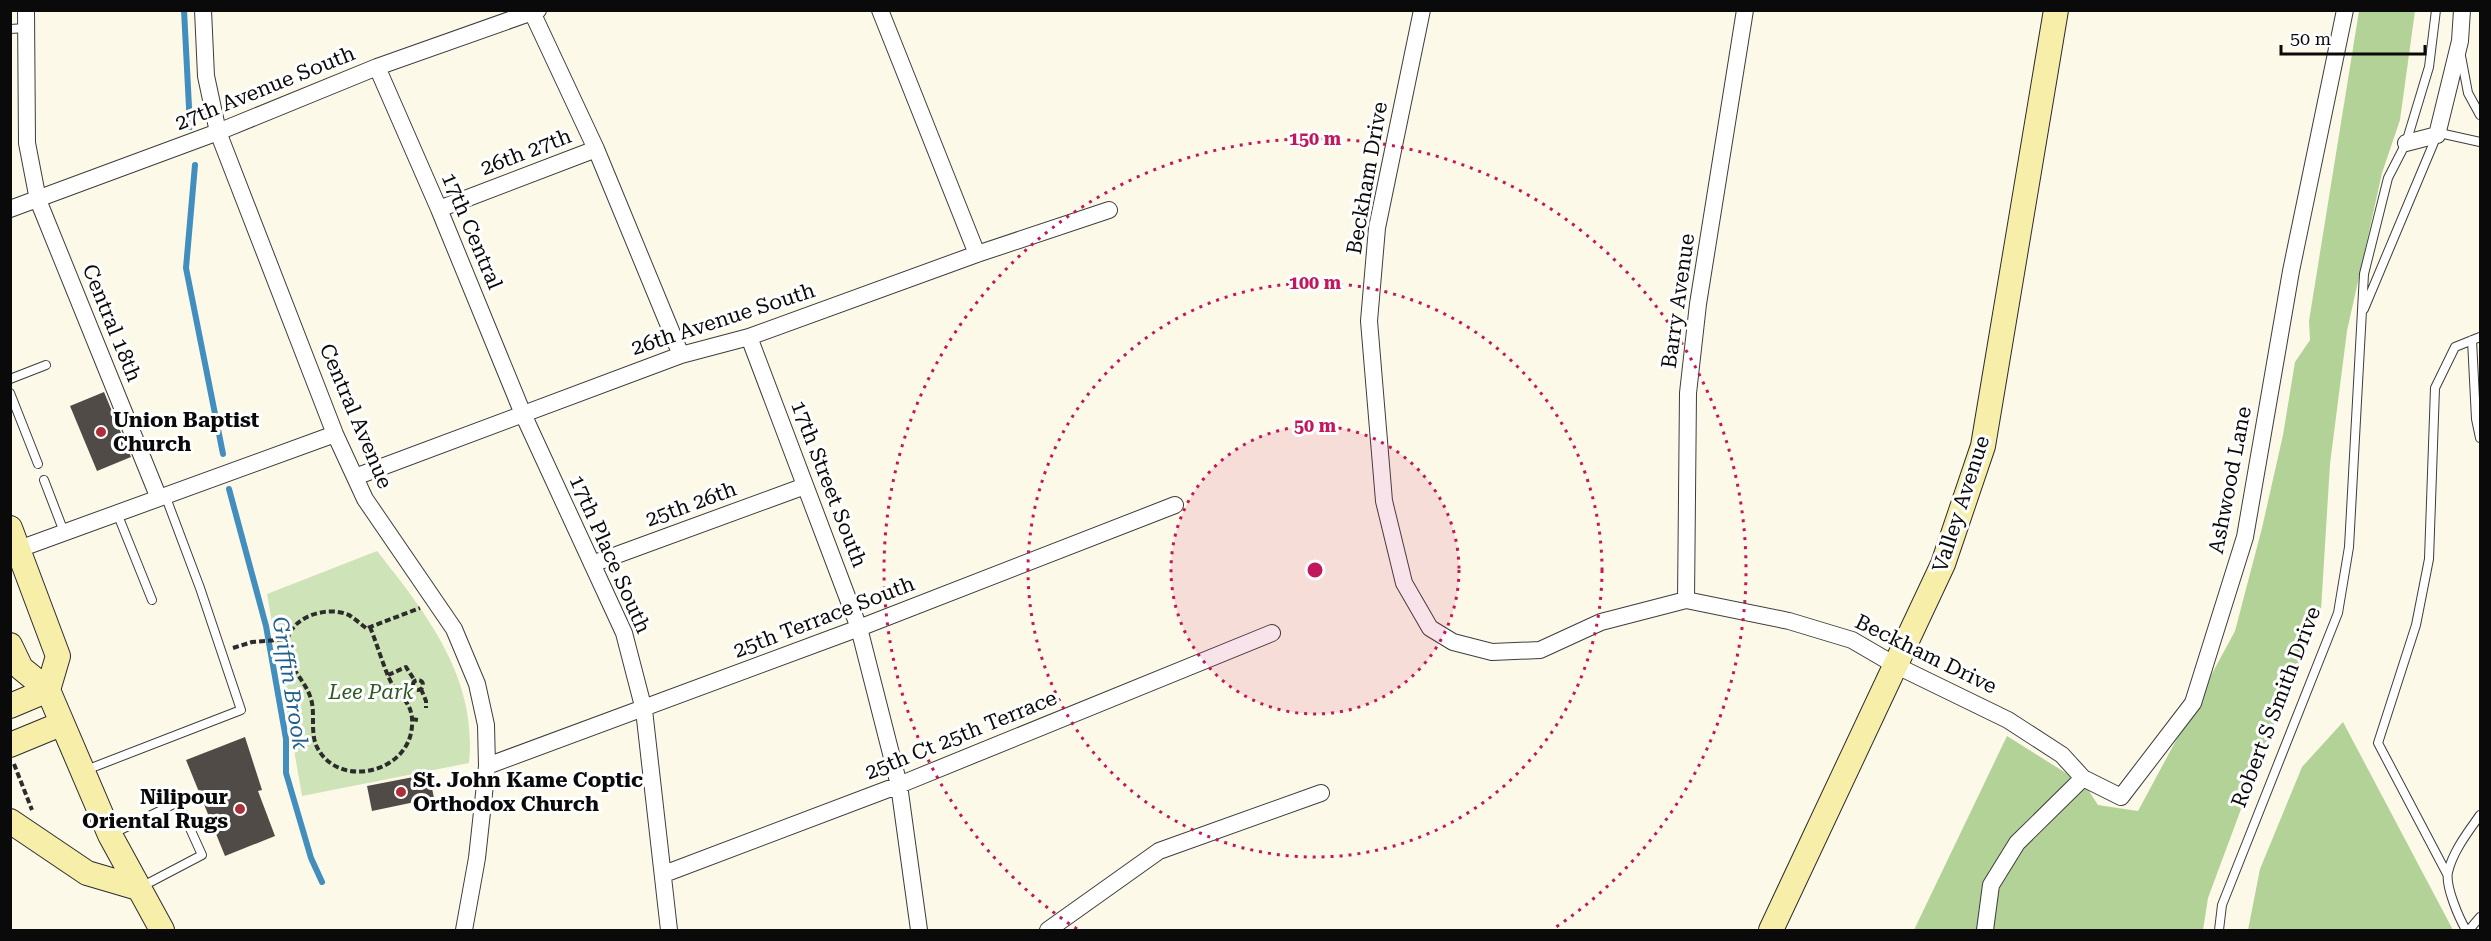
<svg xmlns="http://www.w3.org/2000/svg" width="2491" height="941" font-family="'Roboto Serif',serif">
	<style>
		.green { fill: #cee3b7 }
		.forest { fill: #b3d298 }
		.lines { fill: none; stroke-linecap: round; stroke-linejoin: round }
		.stream { stroke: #418ebf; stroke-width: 6 }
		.building { fill: #514b47 }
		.service-casing { stroke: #3d3d3d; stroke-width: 10 }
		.minor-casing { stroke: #3d3d3d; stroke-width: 18 }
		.secondary-casing { stroke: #2c2c2c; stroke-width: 26 }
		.path { stroke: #2c2c2c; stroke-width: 4; stroke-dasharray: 6 3; stroke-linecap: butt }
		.service { stroke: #fff; stroke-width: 8 }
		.minor { stroke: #fff; stroke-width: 16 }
		.secondary { stroke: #f7eeaa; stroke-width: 24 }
		.ring { fill: none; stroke: #c2185b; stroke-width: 3; stroke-dasharray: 3 6 }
		.poi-dot { fill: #ab3138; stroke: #fff; stroke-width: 2 }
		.labels { text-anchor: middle; stroke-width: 6; stroke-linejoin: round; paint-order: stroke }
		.street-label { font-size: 21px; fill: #0a0a0a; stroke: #fff }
		.poi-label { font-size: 21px; font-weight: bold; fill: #0a0a0a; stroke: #fff; text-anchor: start }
		.park-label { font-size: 21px; font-style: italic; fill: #2e5a22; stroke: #fff }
		.water-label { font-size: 22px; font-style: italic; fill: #21608e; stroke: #fff }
		.centre { fill: #c2185b; stroke: #fff; stroke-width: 3 }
		.ring-label { font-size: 18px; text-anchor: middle; font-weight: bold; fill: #c2185b; stroke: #fff; stroke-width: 6; stroke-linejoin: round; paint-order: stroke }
	</style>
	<rect width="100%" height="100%" fill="#fdf9e9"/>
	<path class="green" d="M 377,551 C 426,613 478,678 469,763 L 302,796 L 267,594 Z"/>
	<path class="forest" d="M 2359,11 L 2415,11 L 2400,120 L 2382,173 L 2347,331 L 2330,464 L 2321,610 L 2260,758 L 2208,898 L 2203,930 L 1914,930 L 2007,736 L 2085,785 L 2098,805 L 2138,811 L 2235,631 L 2262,528 L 2283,435 L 2295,362 L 2310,340 L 2309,321 Z
		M 2343,722 L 2453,930 L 2248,930 L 2260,869 L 2302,767 Z"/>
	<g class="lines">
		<path class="stream" d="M 184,10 L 190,127
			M 195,165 L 186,268 L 223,454
			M 229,489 L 266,626 L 286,739 L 286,773 L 311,858 L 322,882"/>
	</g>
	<path class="building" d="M 104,392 L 131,457 L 97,471 L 70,406 Z
		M 245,737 L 262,790 L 258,791 L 275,836 L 225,856 L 186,760 Z
		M 429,774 L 434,798 L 372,811 L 367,786 Z"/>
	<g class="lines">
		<defs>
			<path id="service" d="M 10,29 L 26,28
				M 2461,56 L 2468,93 L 2480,115
				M 2364,309 L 2437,135 L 2444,134 L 2480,142
				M 2472,340 L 2476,419 L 2480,438
				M 10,379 L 46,365
				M 10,393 L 38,464
				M 44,480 L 64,532
				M 117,513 L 152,600
				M 86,770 L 241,710 L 200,588 L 165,495
				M 112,834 L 178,802 L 202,855 L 141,887
				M 2447,874 L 2378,743 L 2416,625 L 2429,559 L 2435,388 L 2455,347 L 2480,337
				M 2219,930 L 2222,905 L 2338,613 L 2349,547 L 2364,274 L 2388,178 L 2406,143 L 2429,67 L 2436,10
				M 2466,930 C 2459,918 2445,886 2448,872 C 2453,851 2468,832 2480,815
				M 2469,930 L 2480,917"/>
			<path id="minor" d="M 26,10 L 27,143 L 38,200 L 158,496
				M 203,10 L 206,76 L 218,132 L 335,434 L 365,499 L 454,629 L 477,684 L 486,725 L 487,766 L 477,858 L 464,930
				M 531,10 L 596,149 L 681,355
				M 880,10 L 977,254
				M 1422,10 L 1377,228 L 1369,321 L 1384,501 L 1404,583 L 1430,628 L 1453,642 L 1492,652 L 1540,650 L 1601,622 L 1686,600 L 1789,621 L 1852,640 L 1895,665 L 2008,720 L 2062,755 L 2083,778 L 2121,797 L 2193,703 L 2245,537 L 2291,271 L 2345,10
				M 377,67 L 439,209 L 523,414 L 624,633 L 644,710 L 669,930
				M 2406,143 L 2437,135 L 2460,41 L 2462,10
				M 10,209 L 218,132 L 377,67 L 538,10
				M 439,209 L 596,149
				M 749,337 L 859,628 L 899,785 L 919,930
				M 355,477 L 681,355 L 749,337 L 977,254 L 1109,210
				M 19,549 L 335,434
				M 592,564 L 805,486
				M 1686,600 L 1688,393 L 1698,304 L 1745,10
				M 487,766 L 859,628 L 1175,505
				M 664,874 L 899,785 L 1272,633
				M 1048,930 L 1159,851 L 1321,793
				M 1985,930 L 1991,885 L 2017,843 L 2083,778"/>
			<path id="secondary" d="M 10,528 L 58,656 L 48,690 L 110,835 L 162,930
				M 10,645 L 21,668 L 48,690
				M 10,706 L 48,690
				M 10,745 L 61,724
				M 10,821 L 87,873 L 138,888
				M 1771,930 L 1943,564 L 1983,446 L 2056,10"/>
		</defs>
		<use href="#service" class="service-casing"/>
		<use href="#minor" class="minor-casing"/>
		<use href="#secondary" class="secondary-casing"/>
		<path class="path" d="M 370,627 C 377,644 382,662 389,678 C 397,697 414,700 412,726 C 409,774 336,790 316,745 C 310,729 316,711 310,696 C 303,677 285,665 287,643 C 289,617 327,605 349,615 C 355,619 361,624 367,629 L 370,627 L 420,608
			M 233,648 L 252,642 L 288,639
			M 388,675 L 406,667 L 415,681
			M413 685a5 5 0 1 1 10 0a5 5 0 1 1-10 0Z
			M 421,689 L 426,701 L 426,708
			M 412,719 L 418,720
			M 14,764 L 32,810"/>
		<use href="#service" class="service"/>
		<use href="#minor" class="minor"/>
		<use href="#secondary" class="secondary"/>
	</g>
	<circle cx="1315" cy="570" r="144" fill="#c2185b" fill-opacity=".12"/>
	<g class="ring">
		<circle cx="1315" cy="570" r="144"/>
		<circle cx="1315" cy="570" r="287"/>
		<path d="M1077 929A431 431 0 1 1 1553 929"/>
	</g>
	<g class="poi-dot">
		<circle cx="101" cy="432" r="6"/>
		<circle cx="401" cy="792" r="6"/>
		<circle cx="240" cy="809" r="6"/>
	</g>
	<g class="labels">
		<g class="street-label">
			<text transform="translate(265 88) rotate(-22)" y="7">27th Avenue South</text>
			<text transform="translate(526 152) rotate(-21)" y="7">26th 27th</text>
			<text transform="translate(1367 178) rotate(-80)" y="7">Beckham Drive</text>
			<text transform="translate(472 231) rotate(67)" y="7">17th Central</text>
			<text transform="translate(1678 301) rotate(-82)" y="7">Barry Avenue</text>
			<text transform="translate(723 319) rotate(-18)" y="7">26th Avenue South</text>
			<text transform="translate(112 323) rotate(68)" y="7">Central 18th</text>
			<text transform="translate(356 416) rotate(67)" y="7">Central Avenue</text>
			<text transform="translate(2230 480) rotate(-79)" y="7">Ashwood Lane</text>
			<text transform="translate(829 484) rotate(69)" y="7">17th Street South</text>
			<text transform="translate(691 504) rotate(-20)" y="7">25th 26th</text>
			<text transform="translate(1961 504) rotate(-72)" y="7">Valley Avenue</text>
			<text transform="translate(610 554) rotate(66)" y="7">17th Place South</text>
			<text transform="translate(824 617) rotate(-21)" y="7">25th Terrace South</text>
			<text transform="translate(1926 654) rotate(26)" y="7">Beckham Drive</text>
			<text transform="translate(2276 707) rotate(-69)" y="7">Robert S Smith Drive</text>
			<text transform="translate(961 735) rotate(-22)" y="7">25th Ct 25th Terrace</text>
		</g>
		<g class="poi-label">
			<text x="113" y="427">Union Baptist<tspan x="113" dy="24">Church</tspan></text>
			<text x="413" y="787">St. John Kame Coptic<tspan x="413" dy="24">Orthodox Church</tspan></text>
			<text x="228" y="804" text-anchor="end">Nilipour<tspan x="228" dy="24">Oriental Rugs</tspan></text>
		</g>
		<g class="park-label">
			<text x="371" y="699">Lee Park</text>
		</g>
		<g class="water-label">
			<text transform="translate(291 683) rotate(81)" y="8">Griffin Brook</text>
		</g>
	</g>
	<circle cx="1315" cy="570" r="9" class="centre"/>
	<g class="ring-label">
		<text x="1315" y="145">150 m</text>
		<text x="1315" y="289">100 m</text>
		<text x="1315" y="432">50 m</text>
	</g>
	<rect width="2491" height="941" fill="none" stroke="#0a0a0a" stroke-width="24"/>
	<path d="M2281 45v9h144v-9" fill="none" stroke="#0a0a0a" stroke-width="3"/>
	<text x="2290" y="45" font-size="18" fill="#0a0a0a" stroke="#ffffff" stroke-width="4.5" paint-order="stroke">50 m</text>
</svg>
